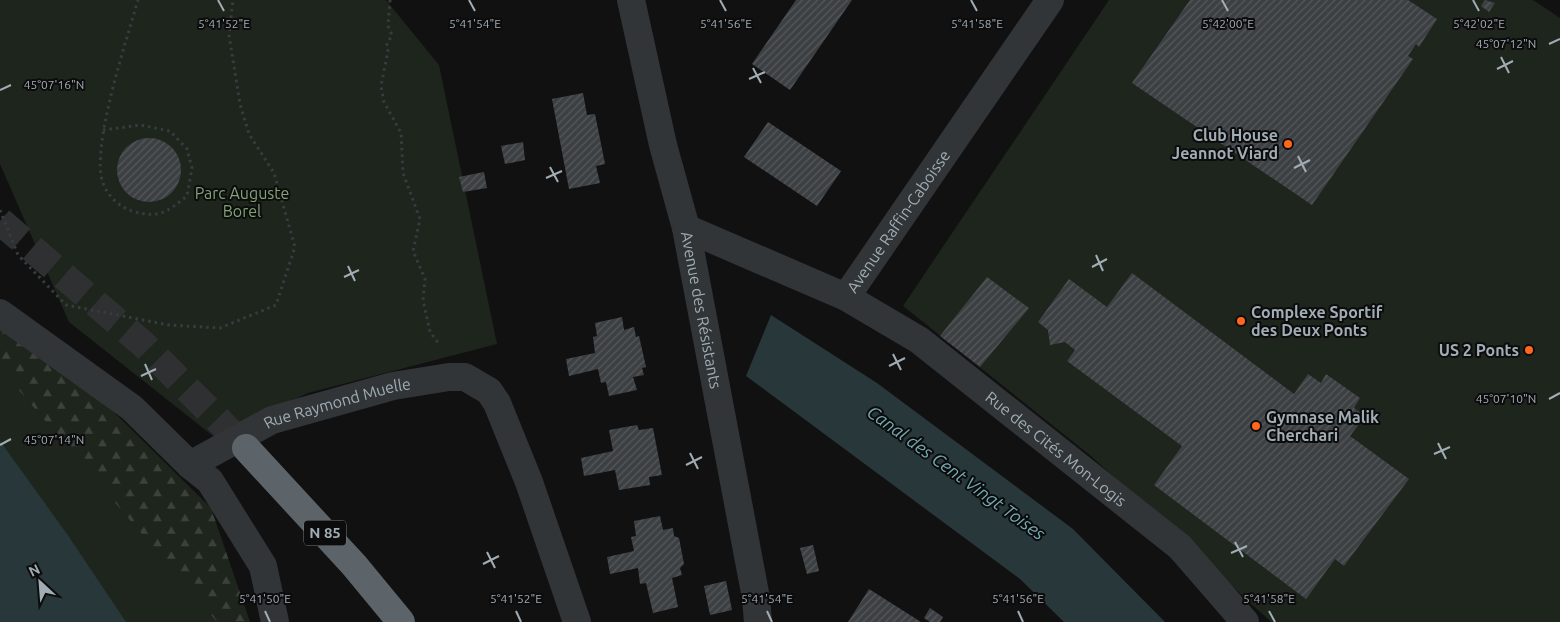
<svg xmlns="http://www.w3.org/2000/svg" width="1560" height="622" font-family="Ubuntu,sans-serif">
	<style>
		.forest { fill: url(#forest-firs) }
		.park { fill: #1e251d }
		.water { fill: #283739 }
		.building { fill: url(#building-hatch) }
		.lines { fill: none; stroke-linecap: round; stroke-linejoin: round }
		.highway-tunnel { stroke: #2e3032; stroke-width: 28; stroke-dasharray: 28 14; stroke-linecap: butt }
		.path { stroke: #373c3f; stroke-width: 3; stroke-dasharray: 2.5 4; stroke-linecap: butt }
		.minor { stroke: #313538; stroke-width: 28 }
		.highway { stroke: #5d6469; stroke-width: 28 }
		.ticks { fill: none; stroke: #a1adb4; stroke-width: 2 }
		.poi-dot { fill: #ff671c; stroke: #0c0c0d; stroke-width: 2 }
		.labels { text-anchor: middle; stroke-width: 4; stroke-linejoin: round; paint-order: stroke }
		.shield { fill: #0c0c0d; stroke: #747d82; stroke-width: 1 }
		.shield-label { font-size: 15px; font-weight: bold; fill: #a1adb4 }
		.poi-label { font-size: 16px; font-weight: bold; fill: #a1adb4; stroke: #0c0c0d; text-anchor: end }
		.park-label { font-size: 16px; fill: #82a176; stroke: #0c0c0d }
		.street-label { font-size: 16px; fill: #a1adb4; stroke: #0c0c0d }
		.water-label { font-size: 18px; font-style: italic; fill: #74aab3; stroke: #0c0c0d }
		.ticks-label { font-size: 12px; text-anchor: middle; fill: #a1adb4; stroke: #0c0c0d; stroke-width: 4; stroke-linejoin: round; paint-order: stroke }
	</style>
	<defs>
		<pattern id="forest-firs" width="22" height="20" patternUnits="userSpaceOnUse" patternTransform="scale(1.25)"><rect width="22" height="20" fill="#1e251d"/><path d="M5 1l3.5 6h-7zM16 11l3.5 6h-7z" fill="#3c423b"/></pattern>
		<pattern id="building-hatch" width="6" height="6" patternUnits="userSpaceOnUse" patternTransform="scale(1.25)"><rect width="6" height="6" fill="#3d4043"/><path d="M-1 1l2-2M0 6l6-6M5 7l2-2" fill="none" stroke="#56595c"/></pattern>
	</defs>
	<rect width="100%" height="100%" fill="#111112"/>
	<path class="forest" d="M 0,321 L 58,357 L 211,508 L 250,622 L 126,622 L 0,441 Z"/>
	<path class="park" d="M 0,0 L 386,0 L 439,65 L 497,344 L 308,393 L 213,436 L 69,322 L 0,164 Z
		M 1109,0 L 1533,0 L 1560,18 L 1560,622 L 1271,622 L 1091,456 L 903,306 Z
		M 0,368 L 217,622 L 0,622 Z"/>
	<path class="water" d="M 771,315 L 877,383 L 1073,529 L 1165,622 L 1064,622 L 1020,579 L 746,376 Z
		M 0,441 L 67,534 L 126,622 L 0,622 Z"/>
	<path class="building" d="M 796,0 L 852,0 L 790,90 L 752,64 Z
		M 1190,0 L 1408,0 L 1437,19 L 1419,47 L 1416,44 L 1408,56 L 1413,59 L 1312,205 L 1132,83 Z
		M 1485,0 L 1495,3 L 1489,12 L 1481,6 Z
		M 583,93 L 587,115 L 595,114 L 605,164 L 596,166 L 600,183 L 569,189 L 552,99 Z
		M 768,122 L 841,171 L 817,206 L 744,157 Z
		M117 170a32 32 0 1 1 64 0a32 32 0 1 1-64 0Z
		M 523,142 L 525,160 L 505,164 L 501,146 Z
		M 484,172 L 487,188 L 463,192 L 459,177 Z
		M 1132,273 L 1294,394 L 1308,374 L 1321,383 L 1326,374 L 1360,398 L 1354,408 L 1365,416 L 1350,436 L 1409,479 L 1344,566 L 1335,559 L 1306,599 L 1154,485 L 1182,446 L 1067,361 L 1075,350 L 1065,342 L 1050,345 L 1048,330 L 1038,322 L 1069,279 L 1107,307 Z
		M 987,277 L 1029,308 L 980,367 L 940,336 Z
		M 622,317 L 624,330 L 634,327 L 636,337 L 639,336 L 646,367 L 642,368 L 644,375 L 633,377 L 637,390 L 609,396 L 606,382 L 601,383 L 598,369 L 569,376 L 566,359 L 595,353 L 593,337 L 597,336 L 595,323 Z
		M 637,425 L 639,430 L 653,428 L 662,475 L 649,477 L 650,485 L 619,490 L 615,470 L 584,476 L 581,458 L 613,451 L 609,430 Z
		M 660,516 L 663,530 L 673,528 L 674,536 L 679,538 L 684,564 L 680,568 L 682,575 L 672,578 L 678,607 L 653,613 L 646,583 L 640,584 L 638,568 L 610,574 L 607,557 L 634,551 L 631,537 L 636,536 L 634,521 Z
		M 813,545 L 819,571 L 807,574 L 800,548 Z
		M 726,581 L 732,610 L 710,615 L 704,586 Z
		M 869,589 L 921,622 L 848,622 Z
		M 930,608 L 943,617 L 940,622 L 930,622 L 924,618 Z"/>
	<g class="lines">
		<path class="highway-tunnel" d="M 0,221 L 143,344 L 246,448"/>
		<path class="path" d="M 390,0 L 388,26 L 392,35 L 386,46 L 388,51 L 381,86 L 384,102 L 401,133 L 403,173 L 420,219 L 413,251 L 425,279 L 423,300 L 430,332 L 440,345
			M 103,130 L 140,125 L 170,131 L 187,149 L 192,168 L 187,196 C 167,212 159,219 132,211 C 120,207 108,197 103,183 C 90,149 127,39 138,0
			M 0,210 L 18,255 L 66,305 L 169,325 L 220,328 L 276,305 L 295,247 L 274,173 L 249,134 L 240,104 L 229,35 L 233,0"/>
		<g class="minor">
			<path id="s1" d="M 631,0 L 663,145 L 686,228 L 756,598 L 758,622"/>
			<path id="s2" d="M 686,228 L 846,297 L 919,340 L 1180,547 L 1245,622"/>
			<path id="s3" d="M 846,297 L 1050,0"/>
			<path d="M 0,313 L 132,408 L 190,465 L 210,481 L 263,566 L 275,622"/>
			<path id="s4" d="M 190,465 L 272,420 L 393,386 L 449,377 L 465,377 L 489,391 L 497,403 L 529,482 L 577,622"/>
		</g>
		<path class="highway" d="M 246,448 L 354,565 L 401,622"/>
	</g>
	<path class="ticks" d="M 218,0 L 224,11M 469,0 L 475,11M 720,0 L 726,11M 971,0 L 977,11M 1222,0 L 1228,11M 1473,0 L 1479,11M 1549,44 L 1560,39M 1501,57 L 1509,73M 753,68 L 761,83M 1497,69 L 1513,61M 749,79 L 765,72M 0,90 L 11,85M 1298,156 L 1306,172M 550,167 L 558,182M 1294,168 L 1310,160M 546,178 L 562,171M 1096,255 L 1103,271M 348,266 L 355,281M 1092,267 L 1107,259M 344,277 L 359,270M 893,354 L 901,370M 145,364 L 152,380M 889,366 L 905,358M 141,376 L 156,369M 1549,399 L 1560,393M 1438,443 L 1446,459M 0,445 L 11,439M 690,453 L 698,469M 1434,454 L 1450,447M 686,465 L 702,457M 1235,542 L 1243,557M 487,552 L 495,568M 1231,553 L 1247,546M 483,564 L 499,556M 265,611 L 270,622M 516,611 L 521,622M 767,611 L 772,622M 1018,611 L 1023,622M 1269,611 L 1275,622"/>
	<g class="poi-dot">
		<circle cx="1288" cy="144" r="5"/>
		<circle cx="1241" cy="321" r="5"/>
		<circle cx="1529" cy="350" r="5"/>
		<circle cx="1256" cy="426" r="5"/>
	</g>
	<g class="labels">
		<rect class="shield" x="304" y="520.5" width="42" height="25" rx="4"/>
		<g class="shield-label">
			<text x="325" y="538">N 85</text>
		</g>
		<g class="poi-label">
			<text x="1278" y="141">Club House<tspan x="1278" dy="18">Jeannot Viard</tspan></text>
			<text x="1251" y="318" text-anchor="start">Complexe Sportif<tspan x="1251" dy="18">des Deux Ponts</tspan></text>
			<text x="1519" y="356">US 2 Ponts</text>
			<text x="1266" y="423" text-anchor="start">Gymnase Malik<tspan x="1266" dy="18">Cherchari</tspan></text>
		</g>
		<g class="park-label">
			<text x="242" y="199">Parc Auguste<tspan x="242" dy="18">Borel</tspan></text>
		</g>
		<g class="street-label">
			<text dy="6" stroke="none"><textPath href="#s3" startOffset="92">Avenue Raffin-Caboisse</textPath></text>
			<text dy="6" stroke="none"><textPath href="#s1" startOffset="318">Avenue des Résistants</textPath></text>
			<text dy="6" stroke="none"><textPath href="#s4" startOffset="161">Rue Raymond Muelle</textPath></text>
			<text dy="6" stroke="none"><textPath href="#s2" startOffset="434">Rue des Cités Mon-Logis</textPath></text>
		</g>
		<g class="water-label">
			<text transform="translate(956 473) rotate(36)" y="6">Canal des Cent Vingt Toises</text>
		</g>
	</g>
	<g class="ticks-label">
		<text x="224" y="28">5°41'52"E</text>
		<text x="475" y="28">5°41'54"E</text>
		<text x="726" y="28">5°41'56"E</text>
		<text x="977" y="28">5°41'58"E</text>
		<text x="1228" y="28">5°42'00"E</text>
		<text x="1479" y="28">5°42'02"E</text>
		<text x="1506" y="48">45°07'12"N</text>
		<text x="54" y="89">45°07'16"N</text>
		<text x="1506" y="403">45°07'10"N</text>
		<text x="54" y="444">45°07'14"N</text>
		<text x="265" y="603">5°41'50"E</text>
		<text x="516" y="603">5°41'52"E</text>
		<text x="767" y="603">5°41'54"E</text>
		<text x="1018" y="603">5°41'56"E</text>
		<text x="1269" y="603">5°41'58"E</text>
	</g>
	<g transform="translate(40 582) rotate(334)" stroke="#0c0c0d" stroke-width="4" paint-order="stroke">
	<path d="M0-4L9 19L0 12L-9 19Z" fill="#a1adb4"/>
	<text y="-8" font-size="14" font-weight="bold" text-anchor="middle" fill="#a1adb4">N</text>
	</g>
</svg>
